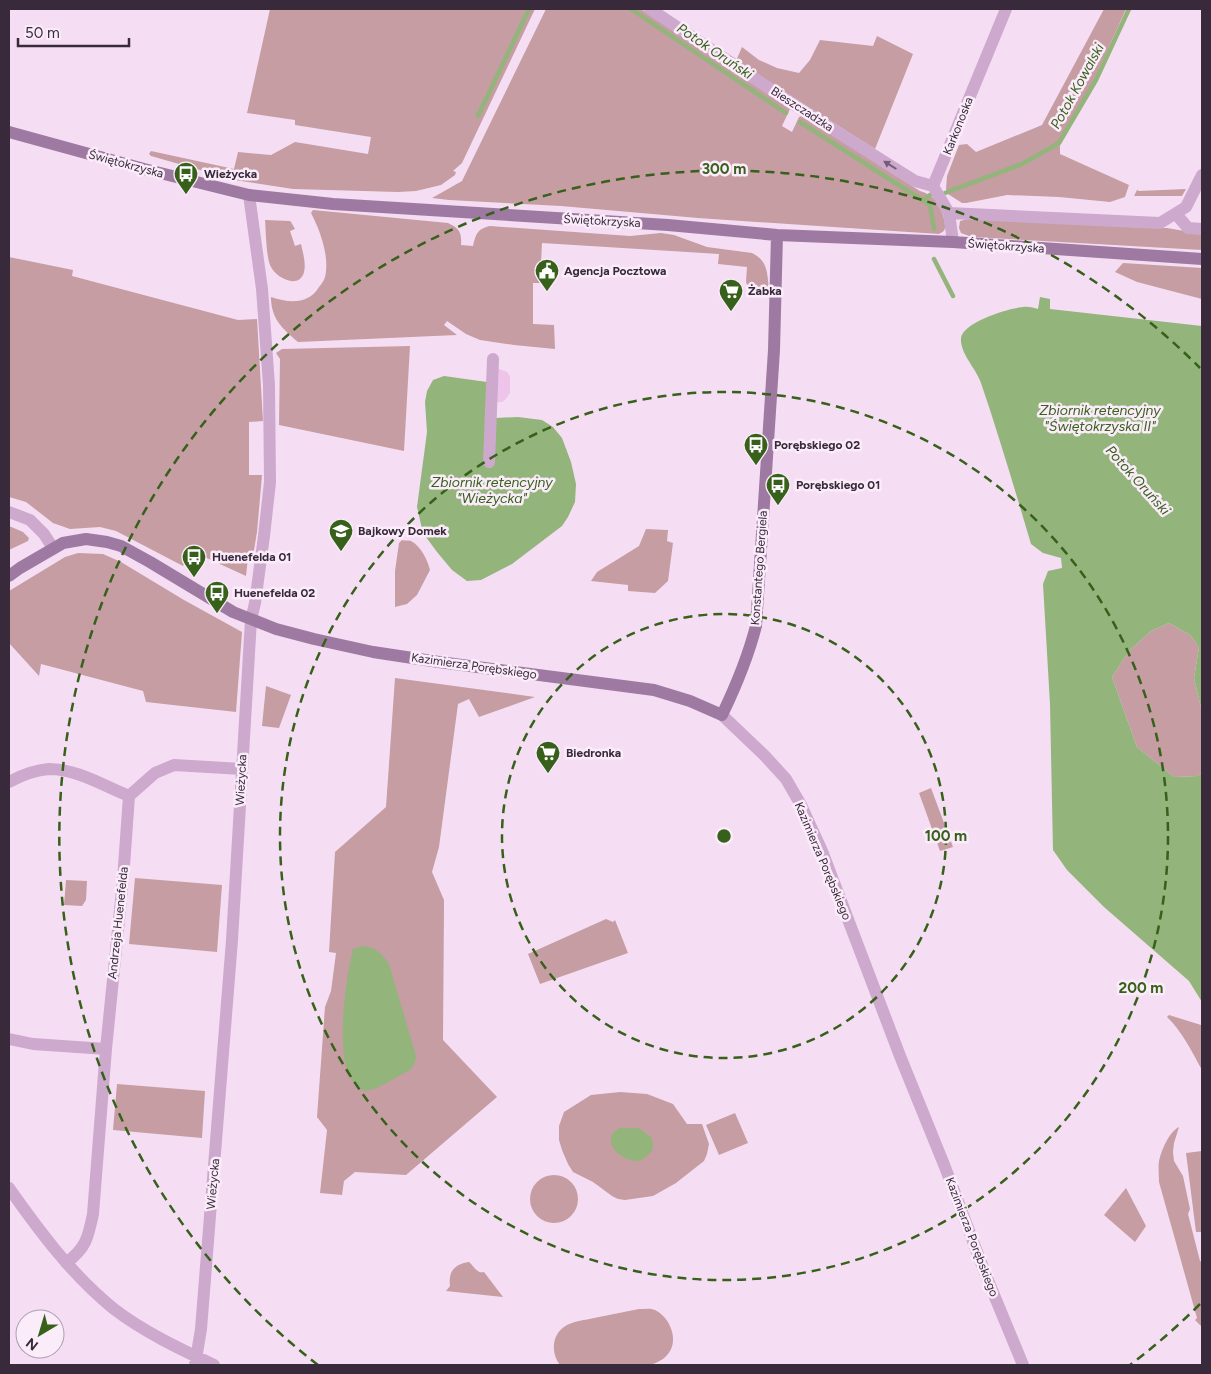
<svg xmlns="http://www.w3.org/2000/svg" width="1211" height="1374" font-family="Figtree,sans-serif">
	<style>
		.green { fill: #c59da2 }
		.plaza { fill: #eec4ea }
		.water { fill: #93b47b }
		.lines { fill: none; stroke-linecap: round; stroke-linejoin: round }
		.stream { stroke: #93b47b; stroke-width: 4.5 }
		.street { stroke: #cea9ce; stroke-width: 12 }
		.secondary { stroke: #9e7aa2; stroke-width: 12 }
		.oneway { fill: #745c76 }
		.ring { fill: none; stroke: #37601b; stroke-width: 2.5; stroke-dasharray: 9 6 }
		.labels { text-anchor: middle; stroke-width: 5; stroke-linejoin: round; paint-order: stroke }
		.street-label { font-size: 12px; fill: #38293b; stroke: #fbecfa }
		.poi-label { font-size: 12px; font-weight: bold; fill: #38293b; stroke: #fbecfa; text-anchor: start }
		.water-label { font-size: 14px; font-style: italic; fill: #37601b; stroke: #fbecfa }
		.centre { fill: #37601b; stroke: #fbecfa; stroke-width: 2.5 }
		.ring-label { font-size: 15px; text-anchor: middle; font-weight: bold; fill: #37601b; stroke: #fbecfa; stroke-width: 5; stroke-linejoin: round; paint-order: stroke }
	</style>
	<rect width="100%" height="100%" fill="#f5def3"/>
	<path class="green" d="M 270,9 L 535,9 L 462,163 L 453,171 L 456,172 L 455,175 L 441,185 L 416,191 L 398,192 L 293,189 L 235,180 L 151,156 L 149,154 L 151,151 L 234,169 L 238,152 L 271,155 L 295,142 L 368,154 L 371,137 L 295,125 L 295,120 L 247,113 Z
		M 546,9 L 641,9 L 790,109 L 782,126 L 792,132 L 799,117 L 802,116 L 920,191 C 926,193 931,195 935,200 C 940,205 946,220 945,228 C 944,232 942,232 939,234 L 698,218 L 561,206 L 449,200 L 432,198 L 462,181 Z
		M 1104,9 L 1126,9 L 1091,87 L 1060,139 L 1060,154 L 1129,185 L 1125,197 L 1110,202 L 1059,197 L 1007,195 L 966,203 L 962,203 L 948,194 L 946,189 L 947,176 L 959,145 L 967,144 L 976,152 L 1042,125 Z
		M 877,36 L 913,54 L 875,149 L 736,61 L 742,47 L 759,60 L 777,68 L 799,73 L 810,60 L 820,40 L 873,46 Z
		M 1186,189 L 1182,196 L 1134,196 L 1137,190 L 1139,191 Z
		M 313,210 L 448,223 C 459,228 462,232 461,245 L 473,246 C 476,234 477,229 490,226 L 630,236 L 661,233 L 674,235 L 707,247 L 752,253 C 768,261 767,272 769,289 L 748,287 L 746,282 L 747,267 L 718,264 L 719,254 L 542,243 L 540,283 L 533,283 L 533,324 L 554,325 L 555,349 L 514,345 L 480,340 L 466,334 L 447,321 L 444,325 L 457,335 L 298,342 C 282,328 271,319 271,297 C 289,303 308,305 319,287 C 322,284 324,280 325,277 C 330,257 320,230 311,213 Z
		M 972,218 L 1147,228 L 1167,228 L 1202,234 L 1202,250 L 972,237 L 961,233 L 959,228 L 960,221 Z
		M 265,220 L 290,221 L 291,222 L 295,229 L 290,231 L 295,246 L 301,244 C 303,253 307,266 303,275 C 296,289 275,276 271,267 C 266,259 266,230 265,220 Z
		M 9,257 L 73,270 L 72,276 L 238,320 L 257,319 L 263,421 L 249,422 L 249,475 L 262,475 L 257,532 L 254,550 L 248,557 L 246,576 L 198,554 L 186,560 L 183,566 L 116,531 L 100,527 L 70,529 L 53,523 L 26,502 L 9,497 Z
		M 1123,263 L 1202,268 L 1202,299 L 1137,282 L 1115,272 Z
		M 410,346 L 404,451 L 279,425 L 280,359 L 276,353 L 282,349 Z
		M 9,526 L 23,532 L 29,538 L 28,541 L 9,550 Z
		M 646,529 L 668,530 L 667,541 L 673,543 L 668,581 L 655,593 L 628,591 L 628,585 L 591,581 L 597,572 L 639,546 Z
		M 402,540 C 405,541 408,540 411,541 C 421,546 428,561 430,570 L 417,595 L 407,604 L 395,607 L 395,571 L 399,543 Z
		M 78,553 L 103,554 L 121,562 L 184,600 L 242,632 L 236,712 L 146,702 L 143,691 L 41,664 L 39,676 L 9,643 L 9,591 L 65,557 Z
		M 1169,623 L 1190,635 L 1199,647 L 1194,678 L 1202,712 L 1202,772 L 1198,776 L 1174,777 L 1137,747 L 1112,677 L 1129,651 L 1151,631 Z
		M 395,678 L 535,697 L 479,717 L 469,699 L 458,704 L 439,847 L 432,872 L 444,900 L 444,907 L 443,1040 L 497,1097 L 406,1175 L 355,1172 L 344,1181 L 342,1195 L 320,1193 L 327,1130 L 317,1117 L 325,1007 L 331,991 L 336,953 L 329,952 L 335,852 L 386,807 Z
		M 266,686 L 291,695 L 279,728 L 262,726 Z
		M 931,788 L 953,847 L 940,851 L 919,793 Z
		M 135,878 L 222,885 L 217,952 L 129,944 Z
		M 66,880 L 87,881 L 86,900 L 82,906 L 64,905 Z
		M 606,919 L 613,922 L 615,920 L 628,953 L 540,984 L 528,954 Z
		M 1169,1015 L 1201,1025 L 1202,1027 L 1202,1070 C 1192,1052 1182,1031 1167,1017 Z
		M 117,1084 L 205,1091 L 202,1138 L 113,1130 Z
		M 620,1092 L 647,1094 L 673,1104 L 687,1124 L 702,1124 L 709,1144 L 707,1154 L 704,1161 L 676,1183 L 653,1196 L 625,1200 L 618,1199 L 612,1196 L 593,1182 L 573,1172 L 568,1164 L 562,1150 L 559,1140 L 559,1126 L 564,1112 L 591,1095 Z
		M 735,1113 L 748,1143 L 719,1155 L 706,1125 Z
		M 1179,1127 L 1174,1143 L 1173,1152 L 1174,1161 L 1183,1176 L 1190,1209 L 1188,1214 L 1200,1261 L 1202,1262 L 1202,1327 L 1195,1320 L 1197,1318 L 1159,1182 C 1159,1175 1158,1168 1159,1161 C 1162,1149 1169,1132 1179,1127 Z
		M 1202,1151 L 1202,1232 L 1196,1232 L 1186,1153 Z
		M530 1199a24 24 0 1 1 48 0a24 24 0 1 1-48 0Z
		M 1126,1188 L 1146,1226 L 1135,1242 L 1104,1215 Z
		M 469,1262 C 474,1266 477,1274 484,1272 L 503,1297 L 446,1291 L 450,1286 C 448,1271 455,1264 469,1262 Z
		M 639,1309 C 644,1309 651,1308 655,1310 C 661,1313 666,1318 669,1324 C 679,1343 670,1361 648,1365 L 560,1365 C 550,1352 552,1333 567,1325 C 575,1321 585,1320 594,1318 C 609,1315 624,1312 639,1309 Z"/>
	<path class="plaza" d="M 497,368 L 507,372 L 510,376 L 510,393 L 506,399 L 502,402 L 491,402 Z"/>
	<path class="water" d="M 1040,297 L 1050,299 L 1050,309 L 1202,326 L 1202,712 L 1194,678 L 1199,647 L 1190,635 L 1169,623 L 1151,631 L 1129,651 L 1112,677 L 1137,747 L 1174,777 L 1198,776 L 1202,772 L 1202,1002 L 1189,981 L 1104,907 L 1067,870 L 1053,850 L 1050,704 L 1043,584 L 1048,571 L 1062,568 L 1061,558 L 1043,553 L 1031,544 C 1015,490 999,436 981,383 C 976,368 960,354 961,338 C 963,322 1009,308 1023,307 C 1028,306 1034,308 1038,309 Z
		M 444,376 L 487,382 L 495,418 L 518,417 L 542,420 L 553,427 L 562,438 L 571,462 L 576,484 L 575,502 L 568,517 L 562,526 L 512,564 L 481,580 L 467,581 L 452,570 L 437,552 L 423,533 L 417,507 L 427,432 L 425,402 L 427,391 L 433,380 Z
		M 363,946 C 377,948 381,953 389,964 L 416,1056 L 415,1063 L 410,1070 L 377,1088 L 365,1091 C 359,1088 355,1085 351,1079 C 335,1053 346,978 353,949 Z
		M 619,1128 L 639,1128 L 652,1138 L 653,1149 C 649,1154 645,1160 638,1161 C 625,1162 604,1147 613,1133 C 614,1132 618,1129 619,1128 Z"/>
	<g class="lines">
		<path class="stream" d="M 631,9 L 786,113
			M 478,116 L 529,9
			M 800,122 L 930,205 L 934,229
			M 945,193 L 1022,164 L 1059,143 L 1096,80 L 1129,9
			M 923,200 L 930,195
			M 934,259 L 953,296"/>
		<path class="street" d="M 650,9 L 799,108 L 915,181 L 933,186
			M 933,186 L 1006,9
			M 933,186 L 949,213 L 953,242
			M 949,213 L 1160,223 L 1186,207 L 1202,175
			M 1176,214 L 1188,228 L 1202,229
			M 489,462 L 493,359
			M 9,512 L 30,520 L 44,534 L 53,548
			M 722,715 L 765,756 L 786,779 L 801,805 L 822,851 L 900,1056 L 945,1167 L 985,1273 L 1023,1365
			M 9,782 C 20,776 36,770 49,769 C 77,769 104,786 129,796
			M 9,1039 L 33,1044 L 106,1049
			M 9,1188 C 40,1232 72,1275 114,1309 C 144,1332 180,1349 214,1365
			M 66,1263 C 86,1248 88,1238 93,1214 L 106,1049 L 123,880 L 129,796 L 155,773 L 174,765 L 242,769
			M 195,1365 L 201,1329 L 232,940 L 251,620 L 255,603 L 264,536 L 270,482 L 269,385 L 266,344 L 262,289 L 249,195"/>
		<path class="secondary" d="M 9,132 L 144,169 L 249,195 L 333,204 L 668,225 L 777,235 L 953,242 L 1202,259
			M 9,576 L 20,568 L 63,543 L 86,539 L 107,542 L 121,546 L 150,562 L 233,612 L 276,629 L 314,639 L 373,652 L 439,662 L 654,690 L 690,701 L 722,715 C 736,686 748,657 756,626 L 774,350 L 777,235"/>
	</g>
	<defs><path id="oneway-solid" d="M-6-.8H1V-3.2L6.5 0L1 3.2V.8H-6Z" transform="scale(1.25)"/></defs>
	<use class="oneway" href="#oneway-solid" transform="translate(890 165) rotate(-148)"/>
	<g class="ring">
		<circle cx="724" cy="836" r="222"/>
		<circle cx="724" cy="836" r="444"/>
		<path d="M1200 1304A667 667 0 0 1 1130 1365M318 1365A667 667 0 1 1 1200 368"/>
	</g>
	<defs>
		<symbol id="bus-pin" viewBox="-11 -11 22 30"><path d="M0 17L-7.5 6A9.5 9.5 0 1 1 7.5 6Z" fill="#37601b" stroke="#fbecfa"/><path d="M-5-6H5V4H4V6H2V4H-2V6H-4V4H-5ZM-3.5-4V0h7V-4ZM-3.5 1.2v1.5H-2V1.2ZM2 1.2v1.5H3.5V1.2Z" fill="#fff"/></symbol>
		<symbol id="civic-pin" viewBox="-11 -11 22 30"><path d="M0 17L-7.5 6A9.5 9.5 0 1 1 7.5 6Z" fill="#37601b" stroke="#fbecfa"/><path d="M-.6-6.5H3V-4.5H.6V-3L4-1V1h2V6H-6V1h2V-1L-.6-3ZM-1.2 2.5V6h2.4V2.5Z" fill="#fff"/></symbol>
		<symbol id="supermarket-pin" viewBox="-11 -11 22 30"><path d="M0 17L-7.5 6A9.5 9.5 0 1 1 7.5 6Z" fill="#37601b" stroke="#fbecfa"/><path d="M-6-5.5h2.5l.6 2H6L4.5 2H-2.5L-4.4-4H-6ZM-1.5 3.2a1.3 1.3 0 1 0 .1 0ZM3 3.2a1.3 1.3 0 1 0 .1 0Z" fill="#fff"/></symbol>
		<symbol id="school-pin" viewBox="-11 -11 22 30"><path d="M0 17L-7.5 6A9.5 9.5 0 1 1 7.5 6Z" fill="#37601b" stroke="#fbecfa"/><path d="M0-5L7-2L0 1L-7-2ZM-4 1L0 2.5L4 1V4Q0 6-4 4Z" fill="#fff"/></symbol>
	</defs>
	<g fill-rule="evenodd">
		<use href="#bus-pin" x="172" y="160" width="28" height="38"/>
		<use href="#civic-pin" x="533" y="257" width="28" height="38"/>
		<use href="#supermarket-pin" x="717" y="277" width="28" height="38"/>
		<use href="#bus-pin" x="742" y="431" width="28" height="38"/>
		<use href="#bus-pin" x="764" y="471" width="28" height="38"/>
		<use href="#school-pin" x="327" y="517" width="28" height="38"/>
		<use href="#bus-pin" x="180" y="543" width="28" height="38"/>
		<use href="#bus-pin" x="203" y="579" width="28" height="38"/>
		<use href="#supermarket-pin" x="534" y="739" width="28" height="38"/>
	</g>
	<g class="labels">
		<g class="street-label">
			<text transform="translate(802 109) rotate(33)" y="4">Bieszczadzka</text>
			<text transform="translate(958 126) rotate(-68)" y="4">Karkonoska</text>
			<text transform="translate(126 164) rotate(15)" y="4">Świętokrzyska</text>
			<text transform="translate(602 221) rotate(3)" y="4">Świętokrzyska</text>
			<text transform="translate(1006 246) rotate(4)" y="4">Świętokrzyska</text>
			<text transform="translate(759 568) rotate(-86)" y="4">Konstantego Bergiela</text>
			<text transform="translate(474 666) rotate(8)" y="4">Kazimierza Porębskiego</text>
			<text transform="translate(241 780) rotate(-87)" y="4">Wieżycka</text>
			<text transform="translate(823 861) rotate(67)" y="4">Kazimierza Porębskiego</text>
			<text transform="translate(118 923) rotate(-84)" y="4">Andrzeja Huenefelda</text>
			<text transform="translate(213 1184) rotate(-85)" y="4">Wieżycka</text>
			<text transform="translate(972 1237) rotate(69)" y="4">Kazimierza Porębskiego</text>
		</g>
		<g class="poi-label">
			<text x="204" y="178">Wieżycka</text>
			<text x="564" y="275">Agencja Pocztowa</text>
			<text x="748" y="295">Żabka</text>
			<text x="774" y="449">Porębskiego 02</text>
			<text x="796" y="489">Porębskiego 01</text>
			<text x="358" y="535">Bajkowy Domek</text>
			<text x="212" y="561">Huenefelda 01</text>
			<text x="234" y="597">Huenefelda 02</text>
			<text x="566" y="757">Biedronka</text>
		</g>
		<g class="water-label">
			<text transform="translate(715 51) rotate(34)" y="5">Potok Oruński</text>
			<text transform="translate(1077 86) rotate(-61)" y="5">Potok Kowalski</text>
			<text x="1100" y="415">Zbiornik retencyjny<tspan x="1100" dy="16">"Świętokrzyska II"</tspan></text>
			<text transform="translate(1138 480) rotate(48)" y="5">Potok Oruński</text>
			<text x="492" y="487">Zbiornik retencyjny<tspan x="492" dy="16">"Wieżycka"</tspan></text>
		</g>
	</g>
	<circle cx="724" cy="836" r="8" class="centre"/>
	<g class="ring-label">
		<text x="724" y="174">300 m</text>
		<text x="946" y="841">100 m</text>
		<text x="1141" y="993">200 m</text>
	</g>
	<rect width="1211" height="1374" fill="none" stroke="#38293b" stroke-width="20"/>
	<g transform="translate(40 1334) rotate(218)"><circle r="24" fill="#fbecfa" stroke="#ad9eae"/>
	<path d="M0-4L9 19L0 12L-9 19Z" fill="#37601b"/>
	<text y="-8" font-size="14" font-weight="bold" text-anchor="middle" fill="#38293b">N</text>
	</g>
	<path d="M18 38v8h111v-8" fill="none" stroke="#38293b" stroke-width="2.5"/>
	<text x="25" y="38" font-size="15" fill="#38293b" stroke="#fbecfa" stroke-width="4" paint-order="stroke">50 m</text>
</svg>
